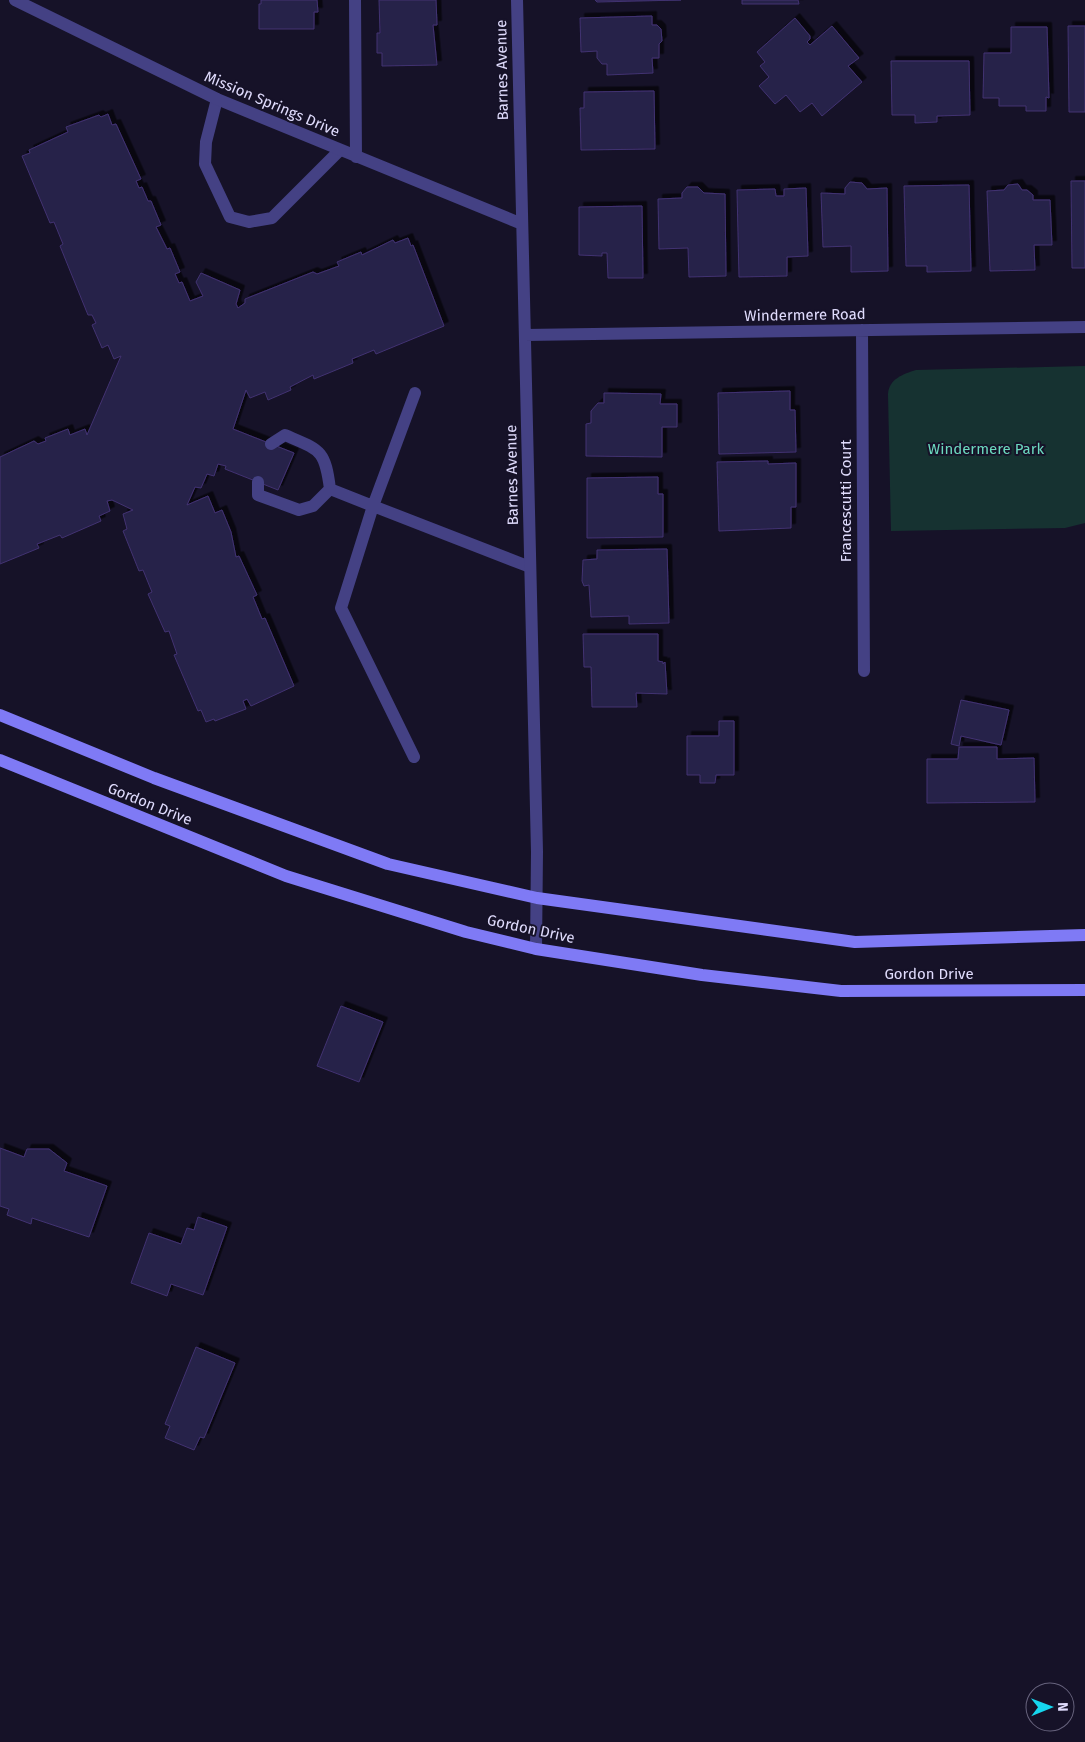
<svg xmlns="http://www.w3.org/2000/svg" width="1085" height="1742" font-family="'Fira Sans',sans-serif">
	<style>
		.park { fill: #163231 }
		.building { fill: #282048; stroke: #413372; filter: url(#shadow) }
		.lines { fill: none; stroke-linecap: round; stroke-linejoin: round }
		.lane { stroke: #444184; stroke-width: 12 }
		.street { stroke: #444184; stroke-width: 12 }
		.secondary { stroke: #7f7af5; stroke-width: 12 }
		.labels { text-anchor: middle; stroke-width: 4; stroke-linejoin: round; paint-order: stroke }
		.street-label { font-size: 15px; fill: #e0dcfd; stroke: #161228 }
		.park-label { font-size: 15px; fill: #6cd9bf; stroke: #161228 }
	</style>
	<defs>
		<filter id="shadow"><feDropShadow dx="4.5" dy="-4.5" stdDeviation="0" flood-color="#0009"/></filter>
	</defs>
	<rect width="100%" height="100%" fill="#161228"/>
	<path class="park" d="M 1085,366 L 1085,523 L 1065,528 L 891,531 L 888,394 C 889,379 903,374 916,370 Z"/>
	<path class="building" d="M 261,0 L 317,0 L 318,12 L 314,12 L 314,29 L 259,29 L 259,4 L 261,4 Z
		M 379,0 L 436,0 L 437,25 L 433,25 L 437,65 L 382,66 L 382,53 L 377,53 L 377,33 L 380,33 Z
		M 595,0 L 681,0 L 597,2 Z
		M 742,0 L 798,0 L 799,4 L 742,4 Z
		M 652,16 L 652,25 L 657,25 L 661,29 L 662,41 L 659,44 L 659,58 L 652,58 L 653,73 L 607,75 L 607,64 L 602,64 L 597,58 L 597,51 L 581,52 L 580,18 Z
		M 795,18 L 810,36 L 810,39 L 807,42 L 810,45 L 832,26 L 859,58 L 848,66 L 862,82 L 822,116 L 812,103 L 800,112 L 786,95 L 775,104 L 759,86 L 769,77 L 760,66 L 765,62 L 757,52 Z
		M 1068,26 L 1085,26 L 1085,112 L 1069,112 Z
		M 1011,27 L 1047,27 L 1049,98 L 1046,97 L 1046,111 L 1026,111 L 1026,106 L 999,106 L 999,98 L 983,98 L 984,53 L 1011,53 Z
		M 891,61 L 969,61 L 970,115 L 937,116 L 937,122 L 915,123 L 915,115 L 892,115 Z
		M 654,91 L 655,149 L 581,150 L 580,108 L 584,108 L 584,92 Z
		M 108,114 L 112,125 L 116,124 L 141,179 L 136,181 L 139,188 L 142,187 L 148,201 L 151,201 L 161,225 L 156,227 L 167,249 L 170,248 L 180,272 L 175,274 L 179,283 L 182,282 L 190,301 L 203,296 L 196,282 L 201,273 L 240,290 L 236,304 L 238,308 L 245,303 L 245,299 L 313,272 L 317,274 L 339,266 L 337,262 L 361,252 L 362,255 L 393,240 L 395,243 L 408,238 L 411,246 L 413,245 L 444,326 L 376,354 L 374,350 L 352,359 L 353,363 L 314,379 L 313,375 L 290,387 L 291,390 L 268,400 L 265,392 L 250,398 L 246,390 L 233,429 L 294,453 L 278,490 L 225,469 L 226,466 L 218,464 L 214,476 L 207,474 L 201,488 L 195,487 L 187,505 L 208,496 L 215,513 L 222,510 L 231,532 L 236,557 L 239,556 L 257,595 L 253,597 L 262,619 L 265,618 L 294,686 L 251,706 L 247,699 L 243,701 L 246,709 L 215,721 L 214,719 L 206,722 L 201,710 L 198,711 L 174,655 L 177,654 L 169,631 L 165,632 L 148,594 L 152,592 L 143,570 L 139,571 L 123,531 L 127,529 L 123,514 L 133,510 L 112,500 L 107,501 L 110,511 L 99,516 L 101,521 L 62,538 L 60,535 L 37,544 L 39,548 L 0,564 L 0,457 L 34,441 L 38,444 L 46,441 L 45,438 L 68,429 L 70,435 L 85,429 L 87,435 L 121,356 L 114,359 L 108,345 L 102,348 L 92,325 L 96,323 L 92,315 L 88,315 L 60,246 L 63,244 L 54,222 L 50,223 L 22,156 L 30,153 L 29,150 L 68,132 L 66,127 L 99,115 L 101,117 Z
		M 1071,181 L 1085,181 L 1085,268 L 1072,268 Z
		M 850,182 L 862,183 L 867,189 L 887,188 L 888,271 L 851,272 L 851,246 L 823,247 L 821,193 L 845,194 L 845,188 Z
		M 1018,184 L 1022,190 L 1027,190 L 1033,195 L 1033,200 L 1050,200 L 1052,245 L 1034,245 L 1035,270 L 990,271 L 987,191 L 1004,190 L 1008,185 Z
		M 969,185 L 971,271 L 927,272 L 927,266 L 906,266 L 904,186 Z
		M 687,187 L 698,187 L 704,193 L 725,194 L 726,276 L 689,277 L 688,248 L 659,249 L 658,199 L 682,198 L 682,193 Z
		M 806,188 L 808,256 L 787,257 L 787,276 L 739,277 L 737,190 L 775,189 L 776,196 L 784,196 L 784,189 Z
		M 642,206 L 643,278 L 608,278 L 607,253 L 602,253 L 602,256 L 579,255 L 579,207 Z
		M 790,391 L 790,410 L 795,410 L 796,452 L 719,454 L 718,393 Z
		M 604,393 L 661,394 L 660,404 L 677,404 L 677,427 L 662,427 L 662,457 L 586,456 L 586,424 L 591,423 L 591,411 L 598,403 L 604,403 Z
		M 768,461 L 768,464 L 796,463 L 796,507 L 791,507 L 791,528 L 719,531 L 717,462 Z
		M 658,477 L 658,494 L 663,494 L 663,537 L 587,538 L 587,478 Z
		M 667,549 L 669,623 L 629,624 L 629,616 L 591,617 L 589,585 L 584,586 L 582,581 L 583,560 L 597,559 L 597,550 Z
		M 583,634 L 658,634 L 658,661 L 663,662 L 663,664 L 665,662 L 667,694 L 636,693 L 637,707 L 592,707 L 591,667 L 584,667 Z
		M 961,700 L 1009,710 L 1001,745 L 961,736 L 959,746 L 951,744 Z
		M 719,721 L 734,721 L 734,775 L 716,775 L 715,783 L 700,783 L 700,775 L 687,775 L 687,736 L 719,736 Z
		M 959,747 L 997,747 L 997,759 L 1034,758 L 1035,802 L 927,803 L 927,759 L 958,759 Z
		M 341,1006 L 383,1022 L 359,1082 L 317,1066 Z
		M 0,1148 L 24,1157 L 27,1149 L 49,1149 L 67,1163 L 64,1171 L 107,1186 L 89,1237 L 32,1218 L 31,1224 L 7,1215 L 9,1209 L 0,1206 Z
		M 198,1217 L 227,1227 L 203,1295 L 171,1284 L 167,1296 L 131,1283 L 149,1233 L 181,1244 L 187,1228 L 194,1230 Z
		M 196,1347 L 235,1363 L 204,1438 L 200,1437 L 194,1450 L 165,1438 L 170,1426 L 165,1424 Z"/>
	<g class="lines">
		<path class="lane" d="M 217,99 L 206,142 L 205,164 L 230,217 L 249,222 L 272,218 L 340,150
			M 271,444 L 285,435 C 320,450 325,449 330,489
			M 258,482 L 258,495 L 299,510 L 313,506 L 330,489 L 373,506 L 415,393
			M 414,757 L 341,608 L 373,506 L 530,567"/>
		<path class="street" d="M 15,0 L 217,99 L 522,224
			M 355,0 L 356,157
			M 517,0 L 537,852 L 536,949
			M 862,330 L 864,671
			M 525,335 L 1085,327"/>
		<path class="secondary" d="M 0,715 L 154,778 L 388,864 L 537,898 L 855,942 L 1085,935
			M 0,760 L 286,876 L 466,932 L 536,949 L 702,975 L 841,991 L 1085,990"/>
	</g>
	<g class="labels">
		<g class="street-label">
			<text transform="translate(502 70) rotate(-91)" y="5">Barnes Avenue</text>
			<text transform="translate(272 104) rotate(23)" y="5">Mission Springs Drive</text>
			<text transform="translate(805 315) rotate(-1)" y="5">Windermere Road</text>
			<text transform="translate(512 475) rotate(-91)" y="5">Barnes Avenue</text>
			<text transform="translate(846 501) rotate(-90)" y="5">Francescutti Court</text>
			<text transform="translate(150 804) rotate(22)" y="5">Gordon Drive</text>
			<text transform="translate(531 929) rotate(12)" y="5">Gordon Drive</text>
			<text x="929" y="979">Gordon Drive</text>
		</g>
		<g class="park-label">
			<text x="986" y="454">Windermere Park</text>
		</g>
	</g>
	<g transform="translate(1050 1707) rotate(89)"><circle r="24" fill="#161228" stroke="#67637d"/>
	<path d="M0-4L9 19L0 12L-9 19Z" fill="#16d6ee"/>
	<text y="-8" font-size="14" font-weight="bold" text-anchor="middle" fill="#e0dcfd">N</text>
	</g>
</svg>
